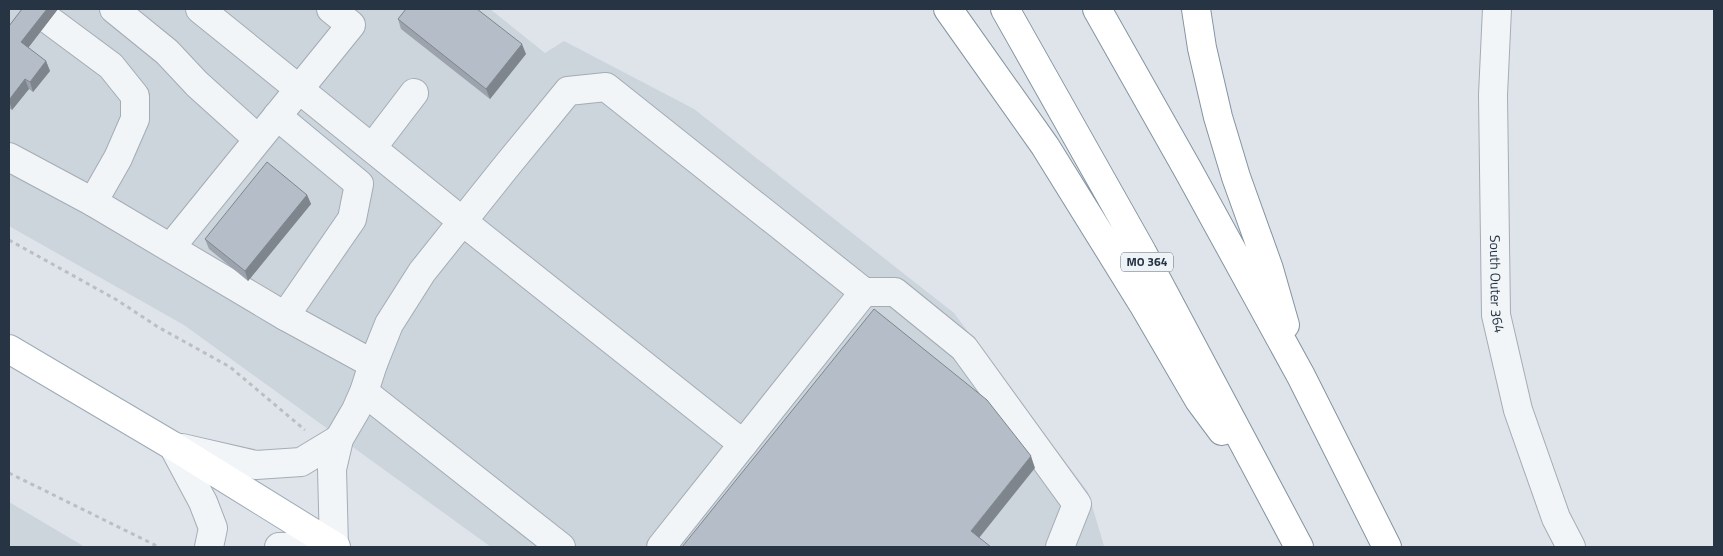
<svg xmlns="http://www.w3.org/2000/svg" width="1723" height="556" font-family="'Titillium Web',sans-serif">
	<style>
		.built { fill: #ccd4dc }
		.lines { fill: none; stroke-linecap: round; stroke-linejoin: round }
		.minor-casing { stroke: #a4acb5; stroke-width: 30 }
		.major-casing { stroke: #9daab7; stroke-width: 30 }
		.highway-casing { stroke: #8494a2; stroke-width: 30 }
		.path { stroke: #b9bfc5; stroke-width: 3; stroke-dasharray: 4 4; stroke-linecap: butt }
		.minor { stroke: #f2f5f8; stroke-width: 28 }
		.major { stroke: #fff; stroke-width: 28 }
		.highway { stroke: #fff; stroke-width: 28 }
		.wall { fill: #9ca3ac }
		.shaded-wall { fill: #7f858c }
		.building { fill: #b5bec8; stroke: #7f858c }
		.labels { text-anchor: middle; stroke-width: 5; stroke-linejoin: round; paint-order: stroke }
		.shield { fill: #eef3f7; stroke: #626d79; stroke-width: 1 }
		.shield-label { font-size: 12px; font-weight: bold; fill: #263443 }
		.street-label { font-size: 14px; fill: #263443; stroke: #eef3f7 }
	</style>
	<rect width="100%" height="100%" fill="#dfe4ea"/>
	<path class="built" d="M 9,9 L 490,9 L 545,53 L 564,41 L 694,109 L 954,313 L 1088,492 L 1104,546 L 491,547 L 184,325 L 9,226 Z
		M 9,502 L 85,547 L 9,547 Z"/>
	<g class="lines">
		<defs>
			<g id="minor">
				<path d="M 114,9 L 167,52 L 197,84 L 258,139"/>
				<path d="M 200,9 L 462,221 L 743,444"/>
				<path id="s1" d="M 1497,9 L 1493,95 L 1496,315 L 1518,410 L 1556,518 L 1571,547"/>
				<path d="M 49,20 L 111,66 L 135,96 L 135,119 L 118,158 L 93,202"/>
				<path d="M 277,116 L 359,184 L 352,219 L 285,316"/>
				<path d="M 372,148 L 414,93"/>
				<path d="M 9,157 L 93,202 L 285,316 L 373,364"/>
				<path d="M 171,247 L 351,25 L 331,9"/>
				<path d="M 364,392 L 561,547"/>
				<path d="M 173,446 L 203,502 L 213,528 L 209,547"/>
				<path d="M 182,448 L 256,465 L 301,462 L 339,439"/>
				<path d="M 279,547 L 334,546 L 332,469 L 339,439 L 356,410 L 364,392 L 373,364 L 389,324 L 422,272 L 505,168 L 568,91 L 606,87 L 864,292 L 895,292 L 964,348 L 1077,504 L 1060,547"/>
				<path d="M 661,547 L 864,292"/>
			</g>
			<path id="major" d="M 9,349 L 173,446 L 336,547"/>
			<path id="highway" d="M 948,9 L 1045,146 L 1143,304 L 1199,400 L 1222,431
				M 1005,9 L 1142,252 L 1299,547
				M 1097,9 L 1188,170 L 1301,376 L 1387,547
				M 1196,9 L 1202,48 L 1218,117 L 1236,177 L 1269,269 L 1285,325"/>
		</defs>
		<use href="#minor" class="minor-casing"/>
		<use href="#major" class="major-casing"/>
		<use href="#highway" class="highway-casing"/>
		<path class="path" d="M 9,240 L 117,300 L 158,327 L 230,367 L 305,430
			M 9,473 L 159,547"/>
		<use href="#minor" class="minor"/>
		<use href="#major" class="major"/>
		<use href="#highway" class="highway"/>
	</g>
	<path class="wall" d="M 22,9 L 58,9 L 28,48 L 46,61 L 50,71 L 33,92 L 29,89 L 12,110 L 9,108 L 9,26 Z
		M 398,19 L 526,54 L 490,99 L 401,29 Z
		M 307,195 L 311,204 L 248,281 L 209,249 L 205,239 Z"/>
	<path class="shaded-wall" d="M 47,9 L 58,9 L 25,52 L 21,42 Z
		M 522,44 L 526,54 L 490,99 L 486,89 Z
		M 46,61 L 50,71 L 33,92 L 30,82 Z
		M 25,79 L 29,89 L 12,110 L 9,100 Z
		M 307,195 L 311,204 L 248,281 L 245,271 Z
		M 1031,456 L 1035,468 L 975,543 L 971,531 Z"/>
	<path class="building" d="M 22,9 L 47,9 L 21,42 L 46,61 L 30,82 L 25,79 L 9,100 L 9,26 Z
		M 406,9 L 477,9 L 522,44 L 486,89 L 398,19 Z
		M 267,162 L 307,195 L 245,271 L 205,239 Z
		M 874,309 L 987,400 L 1031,456 L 971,531 L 991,547 L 682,547 Z"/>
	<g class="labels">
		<rect class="shield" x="1121" y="252.5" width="52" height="19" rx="4"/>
		<g class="shield-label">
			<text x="1147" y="266">MO 364</text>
		</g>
		<g class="street-label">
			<text dy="5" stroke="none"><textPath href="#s1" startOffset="275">South Outer 364</textPath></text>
		</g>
	</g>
	<rect width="1723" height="556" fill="none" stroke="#263443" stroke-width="20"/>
</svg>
